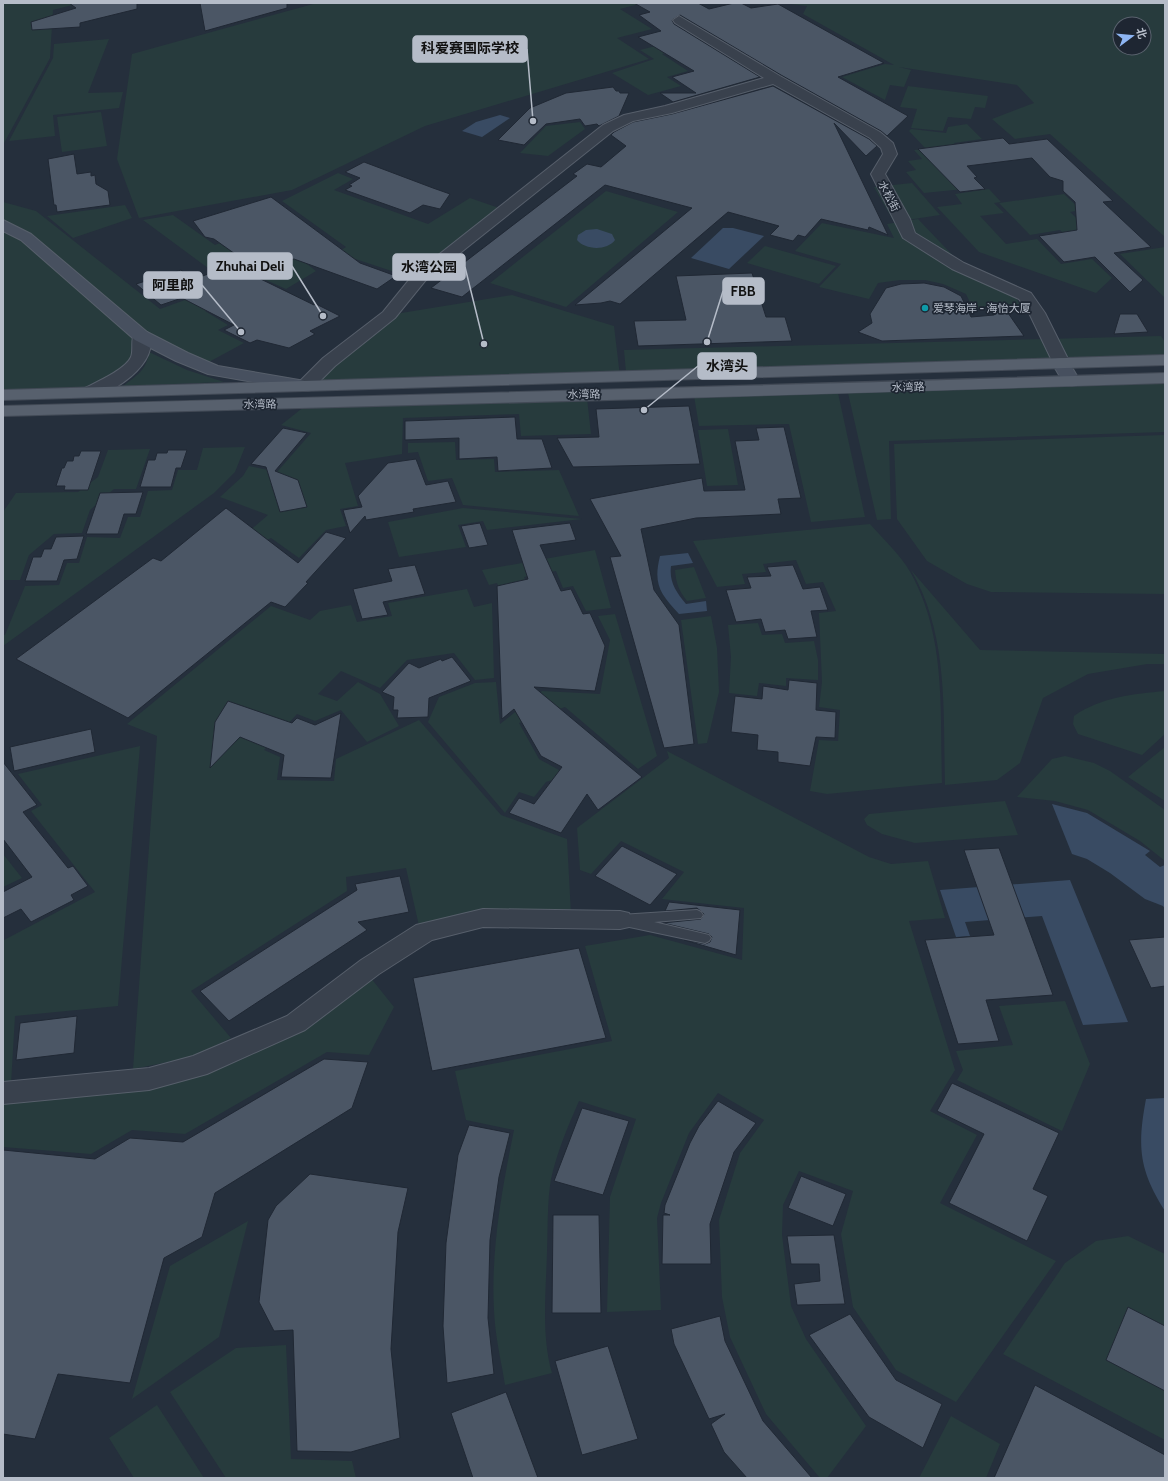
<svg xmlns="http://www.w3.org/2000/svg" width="1168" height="1481" font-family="Cabin,'Noto Sans SC',sans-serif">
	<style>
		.green { fill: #273b3d; fill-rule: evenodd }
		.water { fill: #394b63 }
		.building { fill: #4b5665; stroke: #202834 }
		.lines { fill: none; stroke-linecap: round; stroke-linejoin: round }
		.lane-casing { stroke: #575f6b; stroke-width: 2 }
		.street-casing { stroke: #575f6b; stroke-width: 2 }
		.secondary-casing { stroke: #575f6b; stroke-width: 2 }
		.primary-casing { stroke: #424a56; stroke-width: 2 }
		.lane { fill: #39414d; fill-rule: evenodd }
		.street { fill: #39414d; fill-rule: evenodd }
		.secondary { fill: #47505f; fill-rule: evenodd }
		.primary { fill: #57606d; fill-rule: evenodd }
		.culture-dot { fill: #0f9aa8; stroke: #1e2632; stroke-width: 1.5 }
		.labels { text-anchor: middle; stroke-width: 3.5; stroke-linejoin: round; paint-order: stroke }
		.far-street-label { font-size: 11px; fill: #b5bcc8; stroke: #1e2632 }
		.far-poi-label { font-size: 11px; fill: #b5bcc8; stroke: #1e2632; text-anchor: start }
		.leader { fill: none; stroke: #b5bcc8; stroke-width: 1.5 }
		.callout-dot { fill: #b5bcc8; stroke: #1e2632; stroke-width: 1.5 }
		.callout { fill: #b5bcc8; stroke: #b5bcc8; stroke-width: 1.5 }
		.callout-label { font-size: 14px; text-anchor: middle; font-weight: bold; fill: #111 }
	</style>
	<rect width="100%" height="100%" fill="#252f3c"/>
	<path class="green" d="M 3,3 L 80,3 L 53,10 L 50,58 L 3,145 Z
		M 317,3 L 643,3 L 620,9 L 652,29 L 617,38 L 649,59 L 425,126 L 292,190 L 139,218 L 117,159 L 132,54 Z
		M 782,3 L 1165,3 L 1165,237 L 1050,134 L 1015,139 L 992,119 L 1034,103 L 1017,85 L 899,67 L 911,70 L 904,87 L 890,85 L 885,100 L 842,77 L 885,64 L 894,65 L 803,14 L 807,6 ZM 1120,24 L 1144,24 L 1144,48 L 1120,48 Z
		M 109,39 L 88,93 L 123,92 L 119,108 L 53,115 L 55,136 L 9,141 L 53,58 L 54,44 Z
		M 671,42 L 681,49 L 662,54 L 688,71 L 667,77 L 681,86 L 648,95 L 612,73 L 654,59 L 640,50 Z
		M 908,86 L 988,96 L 985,108 L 975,107 L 971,119 L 948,117 L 943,131 L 911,128 L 917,109 L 900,107 Z
		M 101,112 L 107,146 L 62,152 L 57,117 Z
		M 580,122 L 585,129 L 548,156 L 520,153 L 546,126 Z
		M 967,124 L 982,139 L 954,143 L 973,164 L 944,168 L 964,189 L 924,193 L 906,172 L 916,170 L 908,161 L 922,159 L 914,150 L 926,149 L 909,131 L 911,129 L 946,133 L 948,127 Z
		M 338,173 L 353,179 L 334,190 L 428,224 L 470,198 L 499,208 L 413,278 L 337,253 L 346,247 L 282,201 Z
		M 912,183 L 940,215 L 894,222 L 874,187 Z
		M 989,189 L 1001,202 L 994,203 L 1004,213 L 980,216 L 1006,244 L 1037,239 L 1061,264 L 1092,259 L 1112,278 L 1096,293 L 979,252 L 937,207 L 962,204 L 955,194 Z
		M 606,191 L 678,212 L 566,307 L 490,283 Z
		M 1064,194 L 1081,210 L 1070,212 L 1113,253 L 1087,257 L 1060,230 L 1030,235 L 999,203 Z
		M 3,202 L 36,211 L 160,309 L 277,267 L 259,254 L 212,271 L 143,220 L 173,215 L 215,245 L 254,230 L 272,237 L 316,271 L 286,289 L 266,280 L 205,311 L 228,325 L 218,330 L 244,343 L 207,363 L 144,334 L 3,221 Z
		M 125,205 L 132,218 L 73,238 L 47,216 Z
		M 918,219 L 961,264 L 1008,282 L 1021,307 L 973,309 L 966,294 L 943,284 L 925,280 L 900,280 L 878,283 L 869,299 L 819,287 L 841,264 L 795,251 L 822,223 L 894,238 L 887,224 Z
		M 3,225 L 140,336 L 137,361 L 91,392 L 3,395 Z
		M 765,246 L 836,266 L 819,284 L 747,263 Z
		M 1165,247 L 1165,298 L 1120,254 Z
		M 512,295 L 614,326 L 620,376 L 305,386 L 389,315 Z
		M 1161,336 L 1165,342 L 1165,357 L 626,372 L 624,350 Z
		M 149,352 L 187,370 L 224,382 L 123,386 C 137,376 147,369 149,352 Z
		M 1165,382 L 1165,432 L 889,441 L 891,519 L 877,520 L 848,393 Z
		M 838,393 L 865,517 L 811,522 L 789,424 L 699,426 L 694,396 Z
		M 587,398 L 591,434 L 521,436 L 519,414 L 403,418 L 402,454 L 345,463 L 358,506 L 340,509 L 346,526 L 326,530 L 299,558 L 271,538 L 199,574 L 268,515 L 220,497 L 243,476 L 249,466 L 277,472 L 311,433 L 281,425 L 305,406 Z
		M 728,429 L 738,485 L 707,486 L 698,430 Z
		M 1165,435 L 1165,594 L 991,592 L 967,584 L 927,561 L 897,519 L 894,444 Z
		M 455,442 L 456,460 L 494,459 L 495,472 L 559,470 L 579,516 L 463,505 L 452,478 L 428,481 L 418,452 L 408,453 L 408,443 Z
		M 245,447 L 235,472 L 214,493 L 3,646 L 3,635 L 5,635 L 25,586 L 59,585 L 67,563 L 79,563 L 87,537 L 120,538 L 128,517 L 140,517 L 148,491 L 172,490 L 178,470 L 197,470 L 203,448 Z
		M 150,449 L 136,489 L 114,489 L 90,510 L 82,533 L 54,534 L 29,555 L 20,580 L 3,580 L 3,512 L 16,493 L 78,492 L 98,477 L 108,450 Z
		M 463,508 L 582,519 L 487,530 L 483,521 L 458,525 L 466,547 L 399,557 L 388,522 Z
		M 870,524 C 886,542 905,559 915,581 C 946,643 940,716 942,783 L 827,794 L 810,791 L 819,740 L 838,741 L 840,710 L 819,707 L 822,682 L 819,613 L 836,611 L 823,582 L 806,584 L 796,560 L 763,564 L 766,572 L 742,574 L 745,584 L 717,587 L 693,541 Z
		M 595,550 L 611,608 L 586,611 L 573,586 L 563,588 L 556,571 L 524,577 L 540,613 L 508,609 L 497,583 L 489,585 L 482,570 Z
		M 694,567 L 706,598 L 687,601 C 679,591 676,583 675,570 Z
		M 911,570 L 980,650 L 1165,654 L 1165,664 L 1147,664 L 1088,674 L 1043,698 L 1020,763 L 997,780 L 945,785 C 943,712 949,635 911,570 Z
		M 467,589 L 474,607 L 492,603 L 494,678 L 475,680 L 454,653 L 407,660 L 380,688 L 341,671 L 318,694 L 337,701 L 358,682 L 380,694 L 399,726 L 367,742 L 341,710 L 315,721 L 297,714 L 264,750 L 280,757 L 277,780 L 334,781 L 336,759 L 419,720 L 501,815 L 567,839 L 571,914 L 419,926 L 406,868 L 346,877 L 347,891 L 191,991 L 231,1038 L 193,1057 L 133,1069 L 157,736 L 127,724 L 271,606 L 310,620 L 320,611 L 351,605 L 357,622 L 392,616 L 388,603 Z
		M 615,614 L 657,756 L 638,769 L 565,707 L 519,723 L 539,759 L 568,775 L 546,782 L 534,797 L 519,792 L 505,813 L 428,722 L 439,697 L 475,683 L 496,682 L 500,724 L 542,691 L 600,694 L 610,640 L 598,616 Z
		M 711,616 L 717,648 L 719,692 L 707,743 L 698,744 L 681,620 Z
		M 758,623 L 762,635 L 782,634 L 785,643 L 814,641 L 818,660 L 818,680 L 786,678 L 786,686 L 759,683 L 757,696 L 729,693 L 731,657 L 728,625 Z
		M 1165,691 L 1165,734 L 1142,755 L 1078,734 L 1073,724 L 1074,716 C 1101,697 1133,694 1165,691 Z
		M 140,746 L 118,1006 L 15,1016 L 11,1084 L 3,1084 L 3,939 L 4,940 L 95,892 L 31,811 L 42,805 L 18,774 Z
		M 1165,747 L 1165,801 L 1128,777 Z
		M 667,751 L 869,857 L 891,864 L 928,861 L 945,918 L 909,921 L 955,1070 L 930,1111 L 977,1135 L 940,1203 L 1056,1261 L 956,1402 L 896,1370 L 853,1307 L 841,1234 L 853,1191 L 799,1171 L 783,1205 L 782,1235 L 791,1306 L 806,1339 L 866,1426 L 827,1478 L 820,1478 L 766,1414 L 730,1337 L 722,1297 L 719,1220 L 740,1153 L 764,1120 L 718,1093 L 689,1133 L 661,1203 L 657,1218 L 661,1310 L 607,1312 L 610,1197 L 636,1119 L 579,1101 C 568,1126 557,1152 551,1179 C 547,1202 548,1228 547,1252 C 546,1291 541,1335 552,1373 L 505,1385 C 502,1365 497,1345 495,1324 C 489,1259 501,1194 514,1130 L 466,1120 L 455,1071 L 612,1041 L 585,946 L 650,935 L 742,960 L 744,908 L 662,899 L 684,872 L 621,841 L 591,874 L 580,870 L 577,828 L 669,758 Z
		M 1065,756 L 1094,763 L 1110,771 L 1165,810 L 1165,861 L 1140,841 L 1088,810 L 1055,801 L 1017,797 L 1052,759 Z
		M 1005,801 L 1018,835 L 915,843 L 882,834 L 867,825 L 864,819 L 869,814 Z
		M 3,854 L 22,878 L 3,887 Z
		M 370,977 L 394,1007 L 369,1055 L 327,1052 L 185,1134 L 132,1130 L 91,1154 L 3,1147 L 3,1100 L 147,1086 Z
		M 1065,1001 L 1090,1064 L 1062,1131 L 957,1080 L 963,1070 L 956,1051 L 1013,1045 L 999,1006 Z
		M 248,1221 L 219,1337 L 132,1399 L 170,1266 Z
		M 1128,1236 L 1165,1254 L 1165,1440 L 1003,1354 L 1065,1263 L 1096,1241 Z
		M 286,1345 L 291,1459 L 352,1461 L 356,1478 L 226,1478 L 170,1392 L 236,1348 Z
		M 157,1405 L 204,1478 L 134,1478 L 109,1438 Z
		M 951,1416 L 1000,1444 L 986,1478 L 919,1478 Z"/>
	<path class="water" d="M 500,115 L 510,118 L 482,137 L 462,131 L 476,122 Z
		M 723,228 L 733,228 L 764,236 L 729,269 L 691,258 Z
		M 597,229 L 612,234 L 615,240 C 607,251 585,250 577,240 L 578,235 L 586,230 Z
		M 688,553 L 693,563 L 671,566 C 669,582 676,592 686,604 L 706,601 L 707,611 L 679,614 C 660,594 653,584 660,556 Z
		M 1052,804 L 1087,813 L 1150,851 L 1145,855 L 1160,867 L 1165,865 L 1165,909 L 1163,906 L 1145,899 L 1110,873 L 1087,859 L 1072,854 Z
		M 1070,880 L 1128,1022 L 1083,1025 L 1042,916 L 965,922 L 970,936 L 956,937 L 940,890 Z
		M 1165,1098 L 1165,1211 C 1139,1170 1137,1147 1146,1099 Z"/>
	<path class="building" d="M 69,3 L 137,3 L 137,9 L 80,23 L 80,27 L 32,30 L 31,22 L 76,8 Z
		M 200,3 L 287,3 L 287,8 L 205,31 Z
		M 634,3 L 698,3 L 709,9 L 734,3 L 741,3 L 751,8 L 778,4 L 884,63 L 838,77 L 908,116 L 887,136 L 881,131 L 781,75 L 680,15 L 672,20 L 674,24 L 760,77 L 673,102 L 660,93 L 696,93 L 672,77 L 694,71 L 638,37 L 661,31 L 639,15 L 650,12 Z
		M 773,86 L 869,139 L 877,146 L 866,156 L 834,123 L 888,235 L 869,227 L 868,230 L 821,219 L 805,237 L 798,235 L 793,241 L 770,235 L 779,226 L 728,212 L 620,304 L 610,301 L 601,303 L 575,305 L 692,208 L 605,185 L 462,297 L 431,288 L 577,176 L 573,174 L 587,164 L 601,167 L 626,146 L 611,135 L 614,132 L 633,122 L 672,114 Z
		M 613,87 L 616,91 L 619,91 L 620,93 L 629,93 L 619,116 L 599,126 L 597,124 L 585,126 L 580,119 L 546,124 L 524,145 L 498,140 L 530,108 L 566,93 Z
		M 1003,138 L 1009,144 L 1047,139 L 1113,201 L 1103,202 L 1151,247 L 1114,253 L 1143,280 L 1130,292 L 1095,257 L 1064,262 L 1039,236 L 1077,230 L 1075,202 L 1063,191 L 1063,181 L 1050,177 L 1032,158 L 967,166 L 977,177 L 974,178 L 985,189 L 960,192 L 918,149 Z
		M 74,154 L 77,174 L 91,172 L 91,176 L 95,175 L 96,184 L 108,191 L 110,205 L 57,212 L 56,205 L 54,205 L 48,159 Z
		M 364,162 L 433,188 L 450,194 L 440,209 L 423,205 L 410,213 L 345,190 L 352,186 L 349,185 L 360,178 L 345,172 Z
		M 271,197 L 360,263 L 396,276 L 377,289 L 294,259 L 259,271 L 214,239 L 205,237 L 193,221 Z
		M 232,265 L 314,305 L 316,304 L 340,316 L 310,331 L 315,334 L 289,348 L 257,340 L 250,343 L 224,330 L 234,325 L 182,298 L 161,305 L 136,284 L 181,270 L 192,280 Z
		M 752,273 L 766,317 L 785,317 L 792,341 L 638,346 L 634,321 L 686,320 L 676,276 Z
		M 924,283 L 944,287 L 961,296 L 971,317 L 994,315 L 999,311 L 1008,313 L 1024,336 L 882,341 L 858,332 L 872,323 L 870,314 L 886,288 L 901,284 Z
		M 1120,314 L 1137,314 L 1148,332 L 1114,334 Z
		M 689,406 L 700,464 L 573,467 L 557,438 L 599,437 L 596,409 Z
		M 515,417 L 517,439 L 542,439 L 552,468 L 498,471 L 497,457 L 459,459 L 459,438 L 405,440 L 405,421 Z
		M 784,427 L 801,498 L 778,499 L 781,514 L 696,518 L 641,529 L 654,590 L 679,625 L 694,744 L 664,748 L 610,557 L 621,556 L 590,499 L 702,478 L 704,491 L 745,490 L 735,441 L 759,440 L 756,428 Z
		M 283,428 L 307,433 L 275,471 L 298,480 L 307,507 L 280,512 L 266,467 L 251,464 Z
		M 168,450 L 187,450 L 181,468 L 176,468 L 171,487 L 140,487 L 148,460 L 155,460 L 157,453 L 167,453 Z
		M 81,451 L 101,451 L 88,490 L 64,490 L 65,486 L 56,486 L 62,468 L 64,468 L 67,461 L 73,461 L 74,456 L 79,456 Z
		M 416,459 L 426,485 L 448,481 L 456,502 L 413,509 L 414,512 L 366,520 L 365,516 L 350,533 L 343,510 L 362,507 L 358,496 L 388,463 Z
		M 143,492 L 136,514 L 124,514 L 118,534 L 86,534 L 100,493 Z
		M 226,508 L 298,563 L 326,532 L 346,538 L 306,582 L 308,583 L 285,607 L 271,602 L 128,718 L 16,659 L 153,558 L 161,561 Z
		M 480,523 L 488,545 L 469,548 L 461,526 Z
		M 570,523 L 576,540 L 540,545 L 561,591 L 571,589 L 583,614 L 590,613 L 605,646 L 595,691 L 534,687 L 642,777 L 598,810 L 587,794 L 561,833 L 509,813 L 519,798 L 534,804 L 562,767 L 541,756 L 514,709 L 502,719 L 497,586 L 528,579 L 512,530 Z
		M 84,536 L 77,559 L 64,560 L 57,581 L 25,581 L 33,557 L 41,557 L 44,549 L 51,549 L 56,537 Z
		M 415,565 L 425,594 L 383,602 L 388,615 L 362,619 L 353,589 L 392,581 L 388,569 Z
		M 793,565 L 803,589 L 820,587 L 828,610 L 811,611 L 817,637 L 788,639 L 785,630 L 765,632 L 761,619 L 736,622 L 726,590 L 751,588 L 747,577 L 771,576 L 767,567 Z
		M 452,657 L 471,681 L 429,698 L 428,717 L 397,718 L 398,710 L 393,710 L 394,697 L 382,692 L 409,663 L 419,668 L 441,659 L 442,661 Z
		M 789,680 L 817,683 L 816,710 L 836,712 L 835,738 L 816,737 L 810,766 L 778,762 L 778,752 L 757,750 L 758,735 L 731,732 L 735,696 L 762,699 L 763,686 L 788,690 Z
		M 228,701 L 292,723 L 297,718 L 315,725 L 341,713 L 331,778 L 281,777 L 284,755 L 240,737 L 210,768 L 215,722 Z
		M 91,729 L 95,752 L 14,771 L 10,747 Z
		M 3,762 L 37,805 L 23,812 L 68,868 L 73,866 L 88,886 L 71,895 L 74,900 L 31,922 L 21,909 L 3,918 L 3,892 L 32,877 L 3,839 Z
		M 622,846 L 677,874 L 650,905 L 595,876 Z
		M 999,848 L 1053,995 L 986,1000 L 999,1041 L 958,1044 L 925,940 L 994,935 L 964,850 Z
		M 400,876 L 409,912 L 358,922 L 367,930 L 229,1021 L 200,991 L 357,890 L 355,884 Z
		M 669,902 L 740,910 L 736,955 L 684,940 L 705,944 L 710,942 L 712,937 L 709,934 L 663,923 L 701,919 L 704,914 L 697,908 L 665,911 Z
		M 1165,937 L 1165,986 L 1151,988 L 1129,940 Z
		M 579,948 L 606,1038 L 432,1071 L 413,978 Z
		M 77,1016 L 74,1053 L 16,1060 L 20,1023 Z
		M 324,1059 L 368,1062 L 352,1108 L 215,1193 L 202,1237 L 164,1258 L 130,1383 L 58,1374 L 35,1439 L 3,1434 L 3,1150 L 95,1159 L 130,1138 L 183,1142 Z
		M 952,1083 L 1059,1133 L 1033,1189 L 1048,1196 L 1027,1241 L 949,1203 L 984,1134 L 937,1111 Z
		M 718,1101 L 756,1123 L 734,1152 L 710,1224 L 711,1264 L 662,1264 L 663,1215 L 670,1215 L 664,1213 L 665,1205 L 690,1143 L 699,1126 Z
		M 582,1108 L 629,1121 L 603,1195 L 554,1181 Z
		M 469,1125 L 510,1133 L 499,1177 L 490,1240 L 488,1318 L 494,1374 L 447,1383 L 443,1326 L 446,1243 L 458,1155 Z
		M 310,1174 L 408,1188 L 398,1232 L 391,1349 L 400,1438 L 351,1452 L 297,1451 L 293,1330 L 274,1331 L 259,1302 L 268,1220 L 276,1206 Z
		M 801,1176 L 846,1194 L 833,1226 L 788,1208 Z
		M 553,1215 L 599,1215 L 601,1313 L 552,1313 Z
		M 834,1235 L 845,1304 L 797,1305 L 794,1284 L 820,1281 L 819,1264 L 791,1264 L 787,1236 Z
		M 1128,1307 L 1165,1326 L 1165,1391 L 1106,1360 Z
		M 850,1314 L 896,1380 L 942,1404 L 923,1448 L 869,1417 L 809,1335 Z
		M 720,1316 L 725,1341 L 763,1421 L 812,1478 L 747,1478 L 724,1452 L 711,1424 L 725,1414 L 709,1419 L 674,1344 L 671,1329 Z
		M 608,1346 L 638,1439 L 582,1455 L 555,1361 Z
		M 1035,1385 L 1165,1455 L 1165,1478 L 994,1478 Z
		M 506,1392 L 538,1478 L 473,1478 L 451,1413 Z"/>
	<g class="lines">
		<defs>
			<path id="lane" d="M 697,910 L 701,912 L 703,915 L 701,918 L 654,922 L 709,935 L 711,938 L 709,941 L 705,943 L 620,925 L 616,923 L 614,920 L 616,917 L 620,915 Z"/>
			<path id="street" d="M 679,16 L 780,76 L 880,132 L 893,143 L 897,154 L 885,174 L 910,219 L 915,233 L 964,263 L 1031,293 L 1045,313 L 1070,363 L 1067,367 L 1061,368 L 1055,367 L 1029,313 L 1019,299 L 952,269 L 903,238 L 871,174 L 883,154 L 881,148 L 870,138 L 773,84 L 672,113 L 633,121 L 613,131 L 425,281 L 395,318 L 335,366 L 311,390 L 305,391 L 299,390 L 296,386 L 299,382 L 323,358 L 383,312 L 413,275 L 603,125 L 624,115 L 665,106 L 764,78 L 675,23 L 673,20 Z
				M 141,331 L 147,332 C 166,360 106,401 85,396 L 82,392 L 85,388 C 97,382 126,369 131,357 C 134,349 130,339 135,332 Z
				M 483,909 L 620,911 L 629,913 L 632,920 L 629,927 L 620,929 L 483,927 L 432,940 L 379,974 L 305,1030 L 207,1074 L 149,1090 L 3,1104 L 3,1082 L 149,1068 L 193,1056 L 287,1016 L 361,960 L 416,925 Z"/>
			<path id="secondary" d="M 3,220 L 31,234 L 147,332 L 188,353 L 218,366 L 305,381 L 311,382 L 314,386 L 311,390 L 305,391 L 208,374 L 176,361 L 135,340 L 21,240 L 3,231 Z
				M 1061,358 L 1067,359 L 1080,381 L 1077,385 L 1071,386 L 1065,385 L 1052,363 L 1055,359 Z"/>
			<path id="primary" d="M 1165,355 L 1165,365 L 3,400 L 3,390 Z
				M 1165,373 L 1165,383 C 778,397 390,405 3,416 L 3,406 C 390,395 778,386 1165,373 Z"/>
		</defs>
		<use href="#lane" class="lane-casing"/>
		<use href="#street" class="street-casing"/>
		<use href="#secondary" class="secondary-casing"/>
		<use href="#primary" class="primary-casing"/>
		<use href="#lane" class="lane"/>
		<use href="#street" class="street"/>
		<use href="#secondary" class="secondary"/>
		<use href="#primary" class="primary"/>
	</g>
	<circle class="culture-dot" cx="925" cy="308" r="4"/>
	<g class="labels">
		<g class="far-street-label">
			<text transform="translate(889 196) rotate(62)" y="4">水松街</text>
			<text transform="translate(908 387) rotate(-2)" y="4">水湾路</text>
			<text transform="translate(584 394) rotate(-1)" y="4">水湾路</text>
			<text transform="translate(260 404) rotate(-1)" y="4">水湾路</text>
		</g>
		<g class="far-poi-label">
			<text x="933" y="312">爱琴海岸 - 海怡大厦</text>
		</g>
	</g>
	<path class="leader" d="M533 121L527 49M323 316L292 266M484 344L465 267M241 332L202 285M707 342L723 291M644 410L698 366"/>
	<g class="callout-dot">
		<circle cx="533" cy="121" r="4"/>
		<circle cx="323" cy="316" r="4"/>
		<circle cx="484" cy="344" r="4"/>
		<circle cx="241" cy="332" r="4"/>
		<circle cx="707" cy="342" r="4"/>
		<circle cx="644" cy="410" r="4"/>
	</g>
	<g class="callout">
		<rect x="413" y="36" width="114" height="26" rx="4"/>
		<rect x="208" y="253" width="84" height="26" rx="4"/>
		<rect x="393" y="254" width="72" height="26" rx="4"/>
		<rect x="144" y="272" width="58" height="26" rx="4"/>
		<rect x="723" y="278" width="41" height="26" rx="4"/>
		<rect x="698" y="353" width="58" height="26" rx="4"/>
	</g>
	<g class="callout-label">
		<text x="470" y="53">科爱赛国际学校</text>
		<text x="250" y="271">Zhuhai Deli</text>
		<text x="429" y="272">水湾公园</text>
		<text x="173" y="290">阿里郎</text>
		<text x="743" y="296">FBB</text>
		<text x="727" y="371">水湾头</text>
	</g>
	<rect width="1168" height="1481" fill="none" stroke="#b5bcc8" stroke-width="8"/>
	<g transform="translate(1132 36) rotate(74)"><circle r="19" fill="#1e2632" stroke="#5a626e"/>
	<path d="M0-3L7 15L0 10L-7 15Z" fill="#8eb6f3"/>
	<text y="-6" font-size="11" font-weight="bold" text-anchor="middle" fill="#b5bcc8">北</text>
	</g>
</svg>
